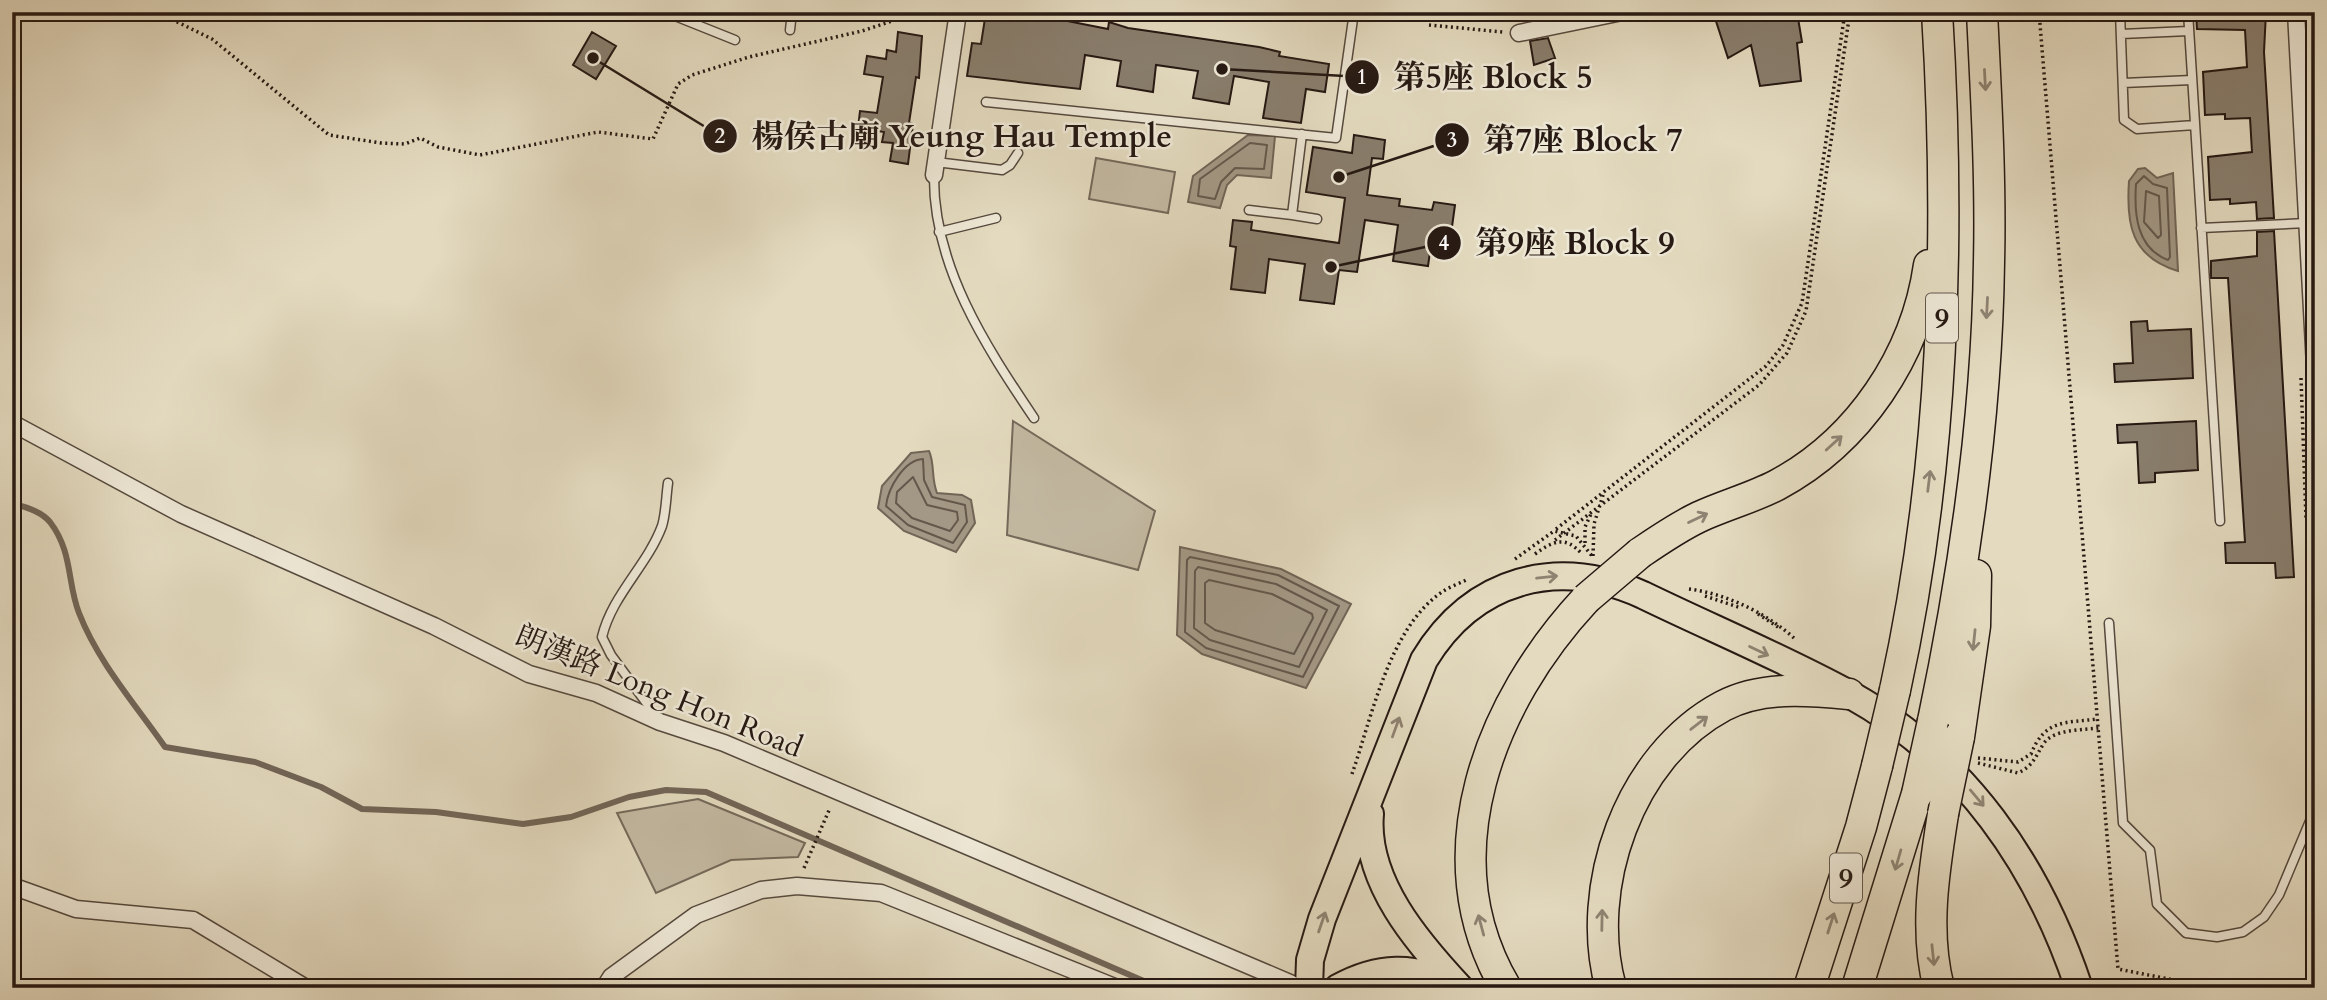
<svg xmlns="http://www.w3.org/2000/svg" width="2327" height="1000" font-family="Cardo,'Noto Serif TC',serif">
	<style>
		.green { fill: #c3b9a2; stroke: #74695a; stroke-width: 2 }
		.water { fill: #a39885; stroke: #716557; stroke-width: 2 }
		.lines { fill: none; stroke-linecap: round; stroke-linejoin: round }
		.shore { stroke: #64584c; stroke-width: 2 }
		.stream { stroke: #716557; stroke-width: 6 }
		.building { fill: #887d6c; stroke: #261913; stroke-width: 2 }
		.lane-casing { stroke: #55493e; stroke-width: 11 }
		.street-casing { stroke: #55493e; stroke-width: 19 }
		.primary-casing { stroke: #261913; stroke-width: 30 }
		.highway-casing { stroke: #261913; stroke-width: 33 }
		.path { stroke: #261913; stroke-width: 3.5; stroke-dasharray: 2 3.5; stroke-linecap: butt }
		.lane { stroke: #ede7d5; stroke-width: 8 }
		.street { stroke: #ede7d5; stroke-width: 16 }
		.primary { stroke: #e3dabf; stroke-width: 26 }
		.highway { stroke: #e3dabf; stroke-width: 30 }
		.highway-bridge-casing { stroke: #261913; stroke-width: 33; stroke-linecap: butt }
		.highway-bridge { stroke: #e3dabf; stroke-width: 30 }
		.oneway { stroke: #8e8372 }
		.labels { text-anchor: middle; stroke-width: 5; stroke-linejoin: round; paint-order: stroke }
		.shield { fill: #ede7d5; stroke: #62574d; stroke-width: 2 }
		.shield-label { font-size: 28px; font-weight: bold; fill: #261913 }
		.street-label { font-size: 30px; fill: #261913; stroke: #ede7d5 }
		.leader { fill: none; stroke: #261913; stroke-width: 2.5 }
		.callout-dot { fill: #261913; stroke: #ede7d5; stroke-width: 2.5 }
		.mark-label { font-size: 21px; text-anchor: middle; font-weight: bold; fill: #fff }
		.callout-label { font-size: 32px; text-anchor: middle; font-weight: bold; fill: #261913; stroke: #ede7d5; stroke-width: 5; stroke-linejoin: round; paint-order: stroke }
	</style>
	<rect width="100%" height="100%" fill="#e3dabf"/>
	<filter id="stains"><feTurbulence type="fractalNoise" baseFrequency=".00286" numOctaves="4"/><feColorMatrix values="0 0 0 0 .2 0 0 0 0 .09 0 0 0 0 .02 0 0 0 .5 -.17"/></filter>
	<radialGradient id="worn" r=".72"><stop offset=".6" stop-color="#630" stop-opacity="0"/><stop offset="1" stop-color="#630" stop-opacity=".3"/></radialGradient>
	<path class="green" d="M 1096,158 L 1175,172 L 1168,213 L 1089,199 Z
		M 1013,421 L 1155,511 L 1138,570 L 1007,535 Z
		M 698,799 L 805,843 L 798,857 L 731,860 L 656,893 L 617,813 Z"/>
	<path class="water" d="M 1248,135 L 1275,136 L 1271,178 L 1237,175 L 1227,185 L 1220,208 L 1188,202 L 1193,176 Z
		M 2145,168 L 2157,178 L 2173,173 L 2178,271 C 2131,257 2126,224 2129,181 L 2138,169 Z
		M 929,451 C 935,464 931,478 937,493 L 962,495 L 971,500 L 975,523 L 956,552 L 904,531 L 878,508 L 882,486 L 911,453 Z
		M 1180,547 L 1281,569 L 1351,604 L 1306,688 L 1202,654 L 1177,635 Z"/>
	<g class="lines">
		<path class="shore" d="M 1250,143 L 1267,145 L 1264,169 L 1235,168 L 1221,182 L 1215,199 L 1198,196 L 1200,179 Z
			M 2144,176 L 2153,184 L 2167,188 L 2170,257 L 2168,260 C 2136,248 2134,213 2136,184 Z
			M 2146,191 L 2159,196 L 2161,235 L 2158,238 L 2144,222 Z
			M 923,459 L 924,480 L 932,497 L 965,505 L 967,522 L 953,543 L 908,525 L 886,506 C 888,488 904,460 923,459 Z
			M 913,477 L 927,505 L 957,512 L 958,520 L 950,531 L 912,518 L 896,503 L 897,492 Z
			M 1190,557 L 1278,575 L 1339,606 L 1303,677 L 1206,648 L 1185,632 L 1187,560 Z
			M 1198,567 L 1276,584 L 1327,610 L 1299,667 L 1210,640 L 1194,628 L 1195,571 Z
			M 1209,580 L 1272,594 L 1312,614 L 1313,618 L 1294,654 L 1215,630 L 1205,623 L 1205,583 Z"/>
		<path class="stream" d="M 12,503 C 25,507 41,511 50,522 C 73,552 67,583 79,613 C 98,662 135,704 165,747 L 255,762 L 321,787 L 362,809 L 436,812 L 523,824 L 571,817 L 629,797 L 666,790 L 706,792 L 1160,988"/>
	</g>
	<path class="building" d="M 986,12 L 1022,12 L 1108,29 L 1109,22 L 1128,28 L 1259,47 L 1280,52 L 1279,56 L 1329,64 L 1325,92 L 1306,89 L 1301,123 L 1263,118 L 1269,82 L 1234,76 L 1229,104 L 1193,98 L 1198,71 L 1156,65 L 1153,92 L 1117,86 L 1121,61 L 1085,55 L 1080,89 L 967,76 L 972,43 L 981,44 Z
		M 1713,12 L 1797,12 L 1802,42 L 1797,43 L 1801,81 L 1760,86 L 1751,45 L 1728,58 Z
		M 2196,12 L 2266,12 L 2264,52 L 2274,218 L 2257,219 L 2256,202 L 2230,204 L 2230,199 L 2210,200 L 2208,157 L 2252,152 L 2250,118 L 2225,119 L 2225,114 L 2205,115 L 2203,72 L 2247,67 L 2245,30 L 2197,29 Z
		M 592,32 L 616,46 L 596,79 L 573,65 Z
		M 898,32 L 922,36 L 919,78 L 916,77 L 909,123 L 913,124 L 908,164 L 890,161 L 893,143 L 882,142 L 884,132 L 858,128 L 860,111 L 877,113 L 883,77 L 864,74 L 867,56 L 886,59 L 887,50 L 896,52 Z
		M 1548,38 L 1555,58 L 1534,65 L 1530,41 Z
		M 1354,135 L 1385,140 L 1383,159 L 1372,158 L 1367,195 L 1400,199 L 1399,206 L 1432,210 L 1434,202 L 1455,205 L 1451,234 L 1433,231 L 1428,266 L 1393,261 L 1398,225 L 1365,220 L 1357,272 L 1339,270 L 1334,304 L 1300,300 L 1305,264 L 1269,259 L 1265,293 L 1231,289 L 1236,247 L 1230,246 L 1233,220 L 1252,222 L 1251,230 L 1339,243 L 1345,198 L 1306,192 L 1313,147 L 1352,153 Z
		M 2274,231 L 2294,577 L 2276,578 L 2275,563 L 2226,563 L 2225,543 L 2245,542 L 2228,278 L 2211,278 L 2211,261 L 2257,256 L 2257,232 Z
		M 2147,321 L 2148,331 L 2191,329 L 2193,378 L 2115,382 L 2114,364 L 2133,363 L 2131,322 Z
		M 2196,421 L 2198,470 L 2155,473 L 2155,482 L 2139,483 L 2137,442 L 2118,443 L 2117,425 Z"/>
	<g class="lines">
		<defs>
			<path id="lane" d="M 665,12 L 735,40
				M 2120,12 L 2124,120 L 2137,129 L 2195,125
				M 2188,12 L 2220,521
				M 790,30 L 792,12
				M 2121,34 L 2189,31
				M 2123,83 L 2192,80
				M 986,102 L 1336,138 L 1354,12
				M 936,162 L 1002,170 L 1010,165 L 1018,153
				M 934,175 C 933,266 985,345 1034,418
				M 1249,210 L 1292,215 L 1302,134
				M 1292,215 L 1317,219
				M 2201,228 L 2307,223
				M 939,232 L 996,218
				M 2109,623 L 2123,823 L 2150,850 L 2157,904 L 2186,933 L 2217,937 L 2243,932 L 2264,917 L 2279,895 L 2315,809
				M 656,716 L 611,655 L 602,637 C 612,595 647,566 662,526 C 666,513 666,497 668,483"/>
			<path id="street" d="M 2296,12 L 2315,366
				M 1519,33 L 1622,12
				M 934,175 L 958,12
				M 12,423 L 181,514 L 434,626 L 529,674 L 596,693 L 660,722 L 724,743 L 1290,983 L 1296,988
				M 12,886 L 76,909 L 193,920 L 306,988
				M 604,988 L 611,977 L 696,915 L 761,890 L 797,886 L 881,893 L 1117,988"/>
			<path id="primary" d="M 1370,814 C 1364,881 1418,943 1460,988
				M 1309,988 L 1310,960 L 1322,919 L 1424,660 C 1473,579 1557,556 1643,595 C 1711,628 1783,658 1849,694 C 1965,758 2038,865 2079,988
				M 1338,988 C 1376,967 1416,963 1453,988"/>
			<path id="highway" d="M 1640,553 C 1659,540 1678,527 1699,517 C 1725,505 1752,498 1777,485 C 1859,441 1916,356 1929,265
				M 1895,690 C 1944,467 1951,239 1937,12
				M 1933,721 C 1965,569 1987,417 1989,262 C 1991,179 1986,95 1982,12
				M 1959,737 L 1975,626 L 1976,575
				M 1506,988 C 1428,856 1490,702 1586,599
				M 1611,988 C 1583,888 1629,756 1723,706 C 1761,686 1807,690 1849,694
				M 1809,988 L 1861,827 L 1877,766
				M 1857,988 L 1917,794
				M 1939,988 C 1924,931 1934,871 1943,814"/>
		</defs>
		<use href="#lane" class="lane-casing"/>
		<use href="#street" class="street-casing"/>
		<use href="#primary" class="primary-casing"/>
		<use href="#highway" class="highway-casing"/>
		<path class="path" d="M 157,12 L 212,39 L 329,135 L 381,143 L 405,144 L 420,138 L 438,147 L 480,155 L 598,132 L 653,139 L 678,84 L 692,75 L 749,57 L 862,31 L 919,12
			M 2039,12 L 2118,969 L 2184,982 L 2184,988
			M 1429,25 L 1503,32
			M 2301,378 L 2306,519 L 2315,544
			M 1556,529 L 1766,366 L 1783,345 L 1802,303 L 1845,12
			M 1555,540 L 1759,385 L 1787,353 L 1806,311 L 1850,12
			M 1585,543 L 1585,527 L 1591,514
			M 1535,554 C 1553,541 1565,535 1582,554
			M 1593,556 L 1594,524 L 1604,492
			M 1515,559 L 1554,531 L 1576,536 L 1592,556
			M 1689,589 C 1727,594 1766,613 1794,638
			M 1705,596 L 1741,608
			M 1758,614 L 1781,629
			M 1978,758 L 2018,762 L 2031,754 C 2045,719 2065,723 2098,719
			M 1978,763 L 2018,773 C 2034,765 2035,757 2044,743 C 2054,729 2083,730 2099,728
			M 1352,774 C 1372,717 1389,628 1442,592 C 1449,587 1458,584 1466,580
			M 804,868 L 830,808"/>
		<use href="#lane" class="lane"/>
		<use href="#street" class="street"/>
		<use href="#primary" class="primary"/>
		<use href="#highway" class="highway"/>
		<defs>
			<path id="highway-bridge" d="M 1586,599 L 1640,553
				M 1877,766 L 1895,690
				M 1917,794 L 1933,721
				M 1943,814 L 1959,737"/>
		</defs>
		<use href="#highway-bridge" class="highway-bridge-casing"/>
		<use href="#highway-bridge" class="highway-bridge"/>
	</g>
	<defs><path id="oneway-shaft" d="M-6 0H5M1.5-3L5.5 0L1.5 3" fill="none" stroke-width="1.6" stroke-linecap="round" stroke-linejoin="round" transform="scale(1.75)"/></defs>
	<g class="oneway">
		<use href="#oneway-shaft" transform="translate(1985 80) rotate(87)"/>
		<use href="#oneway-shaft" transform="translate(1987 308) rotate(93)"/>
		<use href="#oneway-shaft" transform="translate(1834 443) rotate(-42)"/>
		<use href="#oneway-shaft" transform="translate(1929 481) rotate(-83)"/>
		<use href="#oneway-shaft" transform="translate(1698 518) rotate(-26)"/>
		<use href="#oneway-shaft" transform="translate(1547 577) rotate(-6)"/>
		<use href="#oneway-shaft" transform="translate(1974 640) rotate(96)"/>
		<use href="#oneway-shaft" transform="translate(1759 651) rotate(26)"/>
		<use href="#oneway-shaft" transform="translate(1699 723) rotate(-38)"/>
		<use href="#oneway-shaft" transform="translate(1396 727) rotate(-70)"/>
		<use href="#oneway-shaft" transform="translate(1977 798) rotate(50)"/>
		<use href="#oneway-shaft" transform="translate(1898 860) rotate(106)"/>
		<use href="#oneway-shaft" transform="translate(1602 920) rotate(-89)"/>
		<use href="#oneway-shaft" transform="translate(1322 922) rotate(-71)"/>
		<use href="#oneway-shaft" transform="translate(1831 923) rotate(-72)"/>
		<use href="#oneway-shaft" transform="translate(1481 925) rotate(-105)"/>
		<use href="#oneway-shaft" transform="translate(1933 955) rotate(84)"/>
	</g>
	<g class="labels">
		<g class="shield">
			<rect x="1926" y="293.5" width="32" height="49" rx="5"/>
			<rect x="1830" y="853.5" width="32" height="49" rx="5"/>
		</g>
		<g class="shield-label">
			<text x="1942" y="328">9</text>
			<text x="1846" y="888">9</text>
		</g>
		<g class="street-label">
			<text transform="translate(659 691) rotate(22)" y="10">朗漢路 Long Hon Road</text>
		</g>
	</g>
	<path class="leader" d="M1222 69L1362 77M593 58L720 136M1339 177L1452 140M1331 267L1444 243"/>
	<g class="callout-dot">
		<circle cx="1222" cy="69" r="7"/>
		<circle cx="593" cy="58" r="7"/>
		<circle cx="1339" cy="177" r="7"/>
		<circle cx="1331" cy="267" r="7"/>
		<circle cx="1362" cy="77" r="18"/>
		<circle cx="720" cy="136" r="18"/>
		<circle cx="1452" cy="140" r="18"/>
		<circle cx="1444" cy="243" r="18"/>
	</g>
	<g class="mark-label">
		<text x="1362" y="84">1</text>
		<text x="720" y="143">2</text>
		<text x="1452" y="147">3</text>
		<text x="1444" y="250">4</text>
	</g>
	<g class="callout-label">
		<text x="1493" y="88">第5座 Block 5</text>
		<text x="962" y="147">楊侯古廟 Yeung Hau Temple</text>
		<text x="1583" y="151">第7座 Block 7</text>
		<text x="1575" y="254">第9座 Block 9</text>
	</g>
	<rect width="2327" height="1000" fill="none" stroke="#e3dabf" stroke-width="42"/>
	<rect x="14" y="14" width="2299" height="972" fill="none" stroke="#261913" stroke-width="3.5"/>
	<rect x="21" y="21" width="2285" height="958" fill="none" stroke="#261913" stroke-width="2"/>
	<rect width="100%" height="100%" filter="url(#stains)"/>
	<rect width="100%" height="100%" fill="url(#worn)"/>
</svg>
